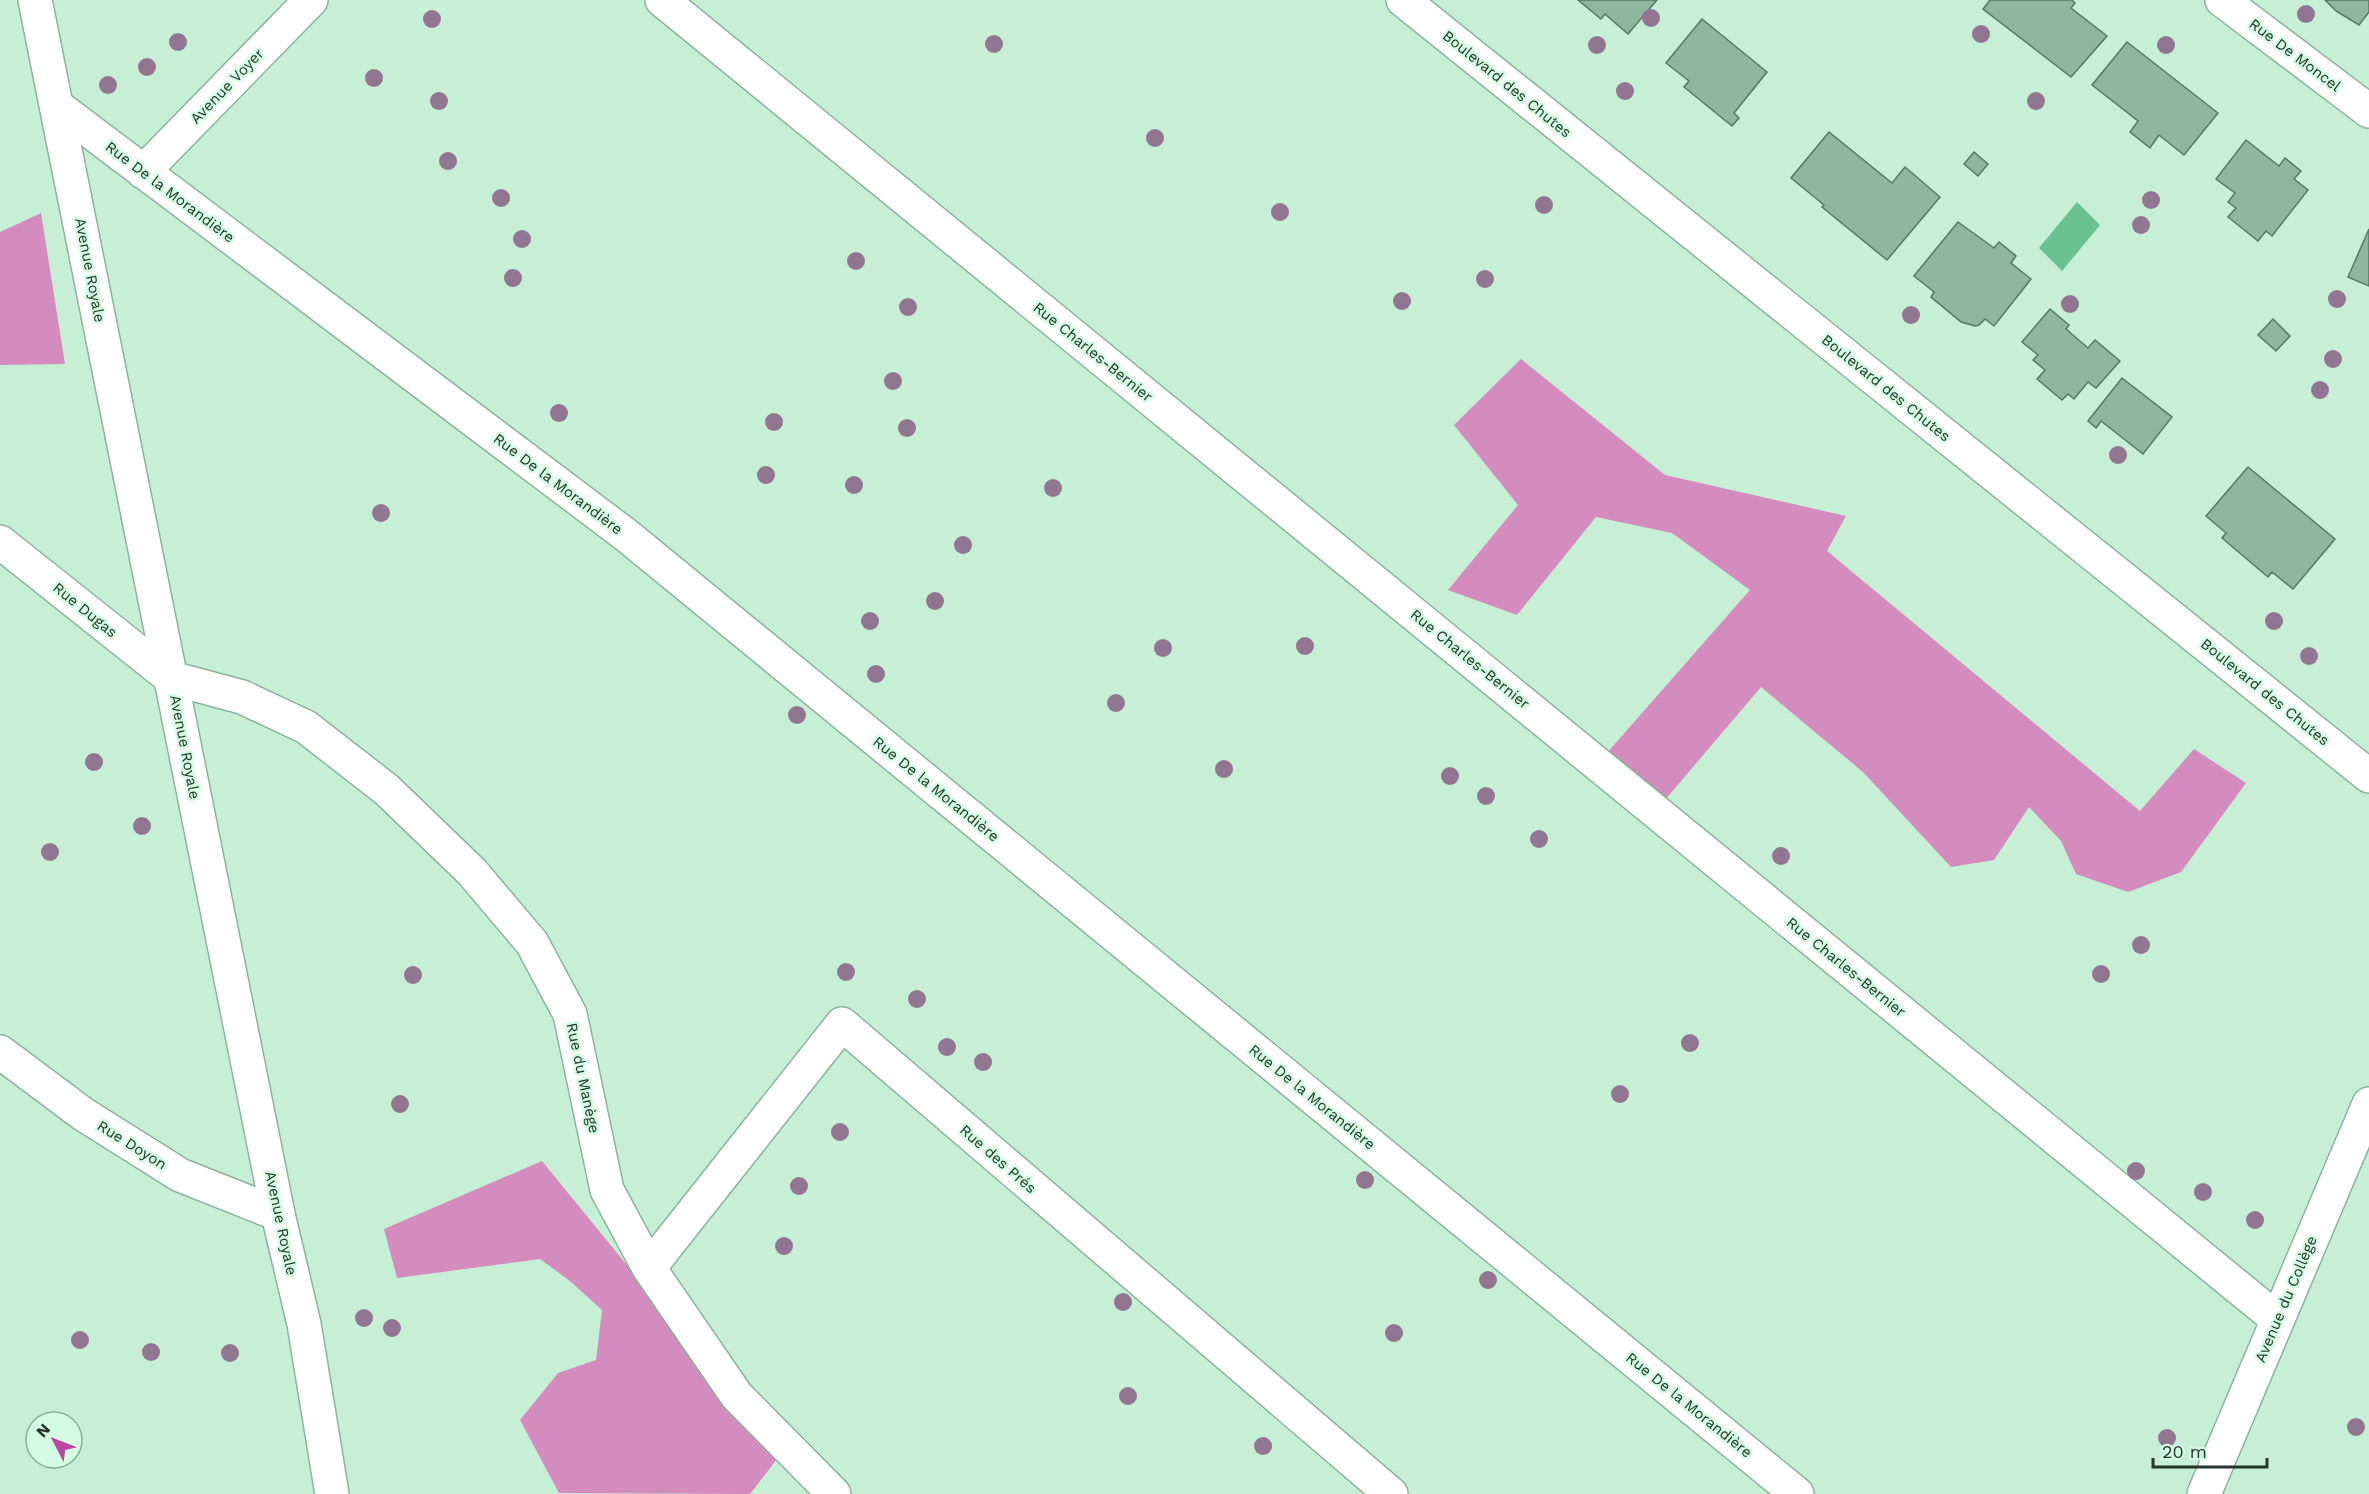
<svg xmlns="http://www.w3.org/2000/svg" width="2369" height="1494" font-family="'Work Sans',sans-serif">
	<style>
		.forest { fill: #d48bbe }
		.water { fill: #69c192 }
		.building { fill: #8fb69f; stroke: #547964; stroke-width: 1.5 }
		.lines { fill: none; stroke-linecap: round; stroke-linejoin: round }
		.street-casing { stroke: #8cb39c; stroke-width: 36 }
		.secondary-casing { stroke: #8cb39c; stroke-width: 36 }
		.street { stroke: #fff; stroke-width: 33 }
		.secondary { stroke: #fff; stroke-width: 33 }
		.tree { fill: #927590 }
		.labels { text-anchor: middle; stroke-width: 5; stroke-linejoin: round; paint-order: stroke }
		.street-label { font-size: 15px; fill: #25352b; stroke: #d3fce3 }
	</style>
	<rect width="100%" height="100%" fill="#c6efd6"/>
	<path class="forest" d="M 41,213 L 65,364 L 0,365 L 0,232 Z
		M 1521,359 L 1665,475 L 1846,516 L 1827,551 L 2140,811 L 2194,749 L 2246,783 L 2181,872 L 2128,892 L 2076,874 L 2061,841 L 2029,807 L 1994,860 L 1951,867 L 1863,772 L 1761,687 L 1659,807 L 1606,754 L 1750,590 L 1672,533 L 1596,517 L 1517,615 L 1448,590 L 1518,505 L 1454,425 Z
		M 542,1161 L 781,1454 L 750,1494 L 559,1493 L 520,1420 L 558,1373 L 596,1360 L 602,1310 L 570,1281 L 540,1259 L 397,1278 L 384,1229 Z"/>
	<path class="water" d="M 2077,202 L 2100,225 L 2062,271 L 2039,248 Z"/>
	<path class="building" d="M 1578,0 L 1657,0 L 1628,34 L 1605,14 L 1601,19 Z
		M 1990,0 L 2072,0 L 2075,3 L 2071,8 L 2107,36 L 2071,77 L 1983,9 Z
		M 2325,0 L 2369,0 L 2369,12 L 2359,25 L 2336,11 Z
		M 1702,19 L 1767,72 L 1734,113 L 1739,118 L 1732,126 L 1684,87 L 1689,81 L 1666,63 Z
		M 2127,42 L 2218,113 L 2184,155 L 2159,135 L 2150,148 L 2130,132 L 2138,121 L 2092,85 Z
		M 1829,132 L 1892,183 L 1905,167 L 1940,197 L 1887,260 L 1822,207 L 1824,205 L 1791,178 Z
		M 2246,140 L 2279,166 L 2285,158 L 2301,171 L 2294,179 L 2308,190 L 2272,236 L 2266,231 L 2258,241 L 2228,217 L 2236,208 L 2228,202 L 2235,193 L 2216,179 Z
		M 1974,152 L 1988,164 L 1978,176 L 1964,164 Z
		M 1958,222 L 1994,248 L 1999,242 L 2016,256 L 2011,263 L 2031,279 L 1994,326 L 1985,319 L 1979,325 L 1975,326 L 1961,322 L 1931,297 L 1934,292 L 1914,276 Z
		M 2369,229 L 2369,286 L 2348,277 Z
		M 2050,309 L 2069,325 L 2066,329 L 2088,348 L 2095,340 L 2120,361 L 2096,388 L 2088,382 L 2074,399 L 2068,394 L 2062,400 L 2037,379 L 2045,370 L 2033,360 L 2038,355 L 2022,342 Z
		M 2273,319 L 2290,336 L 2276,351 L 2258,335 Z
		M 2122,378 L 2172,417 L 2143,454 L 2101,421 L 2096,428 L 2088,421 Z
		M 2248,467 L 2335,539 L 2293,589 L 2272,572 L 2268,577 L 2222,538 L 2226,533 L 2206,516 Z"/>
	<g class="lines">
		<defs>
			<path id="street" d="M 662,0 L 2277,1319
				M 2222,0 L 2369,111
				M 58,107 L 626,535 L 1797,1494
				M 143,172 L 311,0
				M 0,542 L 171,678 L 242,697 L 306,727 L 387,790 L 472,872 L 532,943 L 570,1014 L 607,1190 L 649,1268 L 737,1396 L 834,1494
				M 0,1052 L 83,1114 L 180,1175 L 278,1214
				M 649,1268 L 842,1024 L 1391,1494
				M 2204,1494 L 2369,1104"/>
			<path id="secondary" d="M 35,0 L 278,1214 L 304,1324 L 332,1494
				M 1403,0 L 2369,776"/>
		</defs>
		<use href="#street" class="street-casing"/>
		<use href="#secondary" class="secondary-casing"/>
		<use href="#street" class="street"/>
		<use href="#secondary" class="secondary"/>
	</g>
	<g class="tree">
		<circle cx="2306" cy="14" r="9"/>
		<circle cx="1651" cy="18" r="9"/>
		<circle cx="432" cy="19" r="9"/>
		<circle cx="1981" cy="34" r="9"/>
		<circle cx="178" cy="42" r="9"/>
		<circle cx="994" cy="44" r="9"/>
		<circle cx="1597" cy="45" r="9"/>
		<circle cx="2166" cy="45" r="9"/>
		<circle cx="147" cy="67" r="9"/>
		<circle cx="374" cy="78" r="9"/>
		<circle cx="108" cy="85" r="9"/>
		<circle cx="1625" cy="91" r="9"/>
		<circle cx="439" cy="101" r="9"/>
		<circle cx="2036" cy="101" r="9"/>
		<circle cx="1155" cy="138" r="9"/>
		<circle cx="448" cy="161" r="9"/>
		<circle cx="501" cy="198" r="9"/>
		<circle cx="2151" cy="200" r="9"/>
		<circle cx="1544" cy="205" r="9"/>
		<circle cx="1280" cy="212" r="9"/>
		<circle cx="2141" cy="225" r="9"/>
		<circle cx="522" cy="239" r="9"/>
		<circle cx="856" cy="261" r="9"/>
		<circle cx="513" cy="278" r="9"/>
		<circle cx="1485" cy="279" r="9"/>
		<circle cx="2337" cy="299" r="9"/>
		<circle cx="1402" cy="301" r="9"/>
		<circle cx="2070" cy="304" r="9"/>
		<circle cx="908" cy="307" r="9"/>
		<circle cx="1911" cy="315" r="9"/>
		<circle cx="2333" cy="359" r="9"/>
		<circle cx="893" cy="381" r="9"/>
		<circle cx="2320" cy="390" r="9"/>
		<circle cx="559" cy="413" r="9"/>
		<circle cx="774" cy="422" r="9"/>
		<circle cx="907" cy="428" r="9"/>
		<circle cx="2118" cy="455" r="9"/>
		<circle cx="766" cy="475" r="9"/>
		<circle cx="854" cy="485" r="9"/>
		<circle cx="1053" cy="488" r="9"/>
		<circle cx="381" cy="513" r="9"/>
		<circle cx="963" cy="545" r="9"/>
		<circle cx="935" cy="601" r="9"/>
		<circle cx="870" cy="621" r="9"/>
		<circle cx="2274" cy="621" r="9"/>
		<circle cx="1305" cy="646" r="9"/>
		<circle cx="1163" cy="648" r="9"/>
		<circle cx="2309" cy="656" r="9"/>
		<circle cx="876" cy="674" r="9"/>
		<circle cx="1116" cy="703" r="9"/>
		<circle cx="797" cy="715" r="9"/>
		<circle cx="94" cy="762" r="9"/>
		<circle cx="1224" cy="769" r="9"/>
		<circle cx="1450" cy="776" r="9"/>
		<circle cx="1486" cy="796" r="9"/>
		<circle cx="142" cy="826" r="9"/>
		<circle cx="1539" cy="839" r="9"/>
		<circle cx="50" cy="852" r="9"/>
		<circle cx="1781" cy="856" r="9"/>
		<circle cx="2141" cy="945" r="9"/>
		<circle cx="846" cy="972" r="9"/>
		<circle cx="2101" cy="974" r="9"/>
		<circle cx="413" cy="975" r="9"/>
		<circle cx="917" cy="999" r="9"/>
		<circle cx="1690" cy="1043" r="9"/>
		<circle cx="947" cy="1047" r="9"/>
		<circle cx="983" cy="1062" r="9"/>
		<circle cx="1620" cy="1094" r="9"/>
		<circle cx="400" cy="1104" r="9"/>
		<circle cx="840" cy="1132" r="9"/>
		<circle cx="2136" cy="1171" r="9"/>
		<circle cx="1365" cy="1180" r="9"/>
		<circle cx="799" cy="1186" r="9"/>
		<circle cx="2203" cy="1192" r="9"/>
		<circle cx="2255" cy="1220" r="9"/>
		<circle cx="784" cy="1246" r="9"/>
		<circle cx="1488" cy="1280" r="9"/>
		<circle cx="1123" cy="1302" r="9"/>
		<circle cx="364" cy="1318" r="9"/>
		<circle cx="392" cy="1328" r="9"/>
		<circle cx="1394" cy="1333" r="9"/>
		<circle cx="80" cy="1340" r="9"/>
		<circle cx="151" cy="1352" r="9"/>
		<circle cx="230" cy="1353" r="9"/>
		<circle cx="1128" cy="1396" r="9"/>
		<circle cx="2356" cy="1427" r="9"/>
		<circle cx="2167" cy="1438" r="9"/>
		<circle cx="1263" cy="1446" r="9"/>
	</g>
	<g class="labels">
		<g class="street-label">
			<text transform="translate(2295 55) rotate(37)" y="5">Rue De Moncel</text>
			<text transform="translate(1507 84) rotate(39)" y="5">Boulevard des Chutes</text>
			<text transform="translate(227 86) rotate(-46)" y="5">Avenue Voyer</text>
			<text transform="translate(170 192) rotate(37)" y="5">Rue De la Morandière</text>
			<text transform="translate(90 270) rotate(79)" y="5">Avenue Royale</text>
			<text transform="translate(1093 352) rotate(39)" y="5">Rue Charles-Bernier</text>
			<text transform="translate(1886 388) rotate(39)" y="5">Boulevard des Chutes</text>
			<text transform="translate(558 484) rotate(37)" y="5">Rue De la Morandière</text>
			<text transform="translate(85 610) rotate(39)" y="5">Rue Dugas</text>
			<text transform="translate(1470 659) rotate(39)" y="5">Rue Charles-Bernier</text>
			<text transform="translate(2265 692) rotate(39)" y="5">Boulevard des Chutes</text>
			<text transform="translate(185 747) rotate(79)" y="5">Avenue Royale</text>
			<text transform="translate(936 789) rotate(39)" y="5">Rue De la Morandière</text>
			<text transform="translate(1846 967) rotate(39)" y="5">Rue Charles-Bernier</text>
			<text transform="translate(583 1078) rotate(78)" y="5">Rue du Manège</text>
			<text transform="translate(1312 1097) rotate(39)" y="5">Rue De la Morandière</text>
			<text transform="translate(132 1145) rotate(32)" y="5">Rue Doyon</text>
			<text transform="translate(998 1159) rotate(41)" y="5">Rue des Prés</text>
			<text transform="translate(281 1223) rotate(78)" y="5">Avenue Royale</text>
			<text transform="translate(2286 1299) rotate(-67)" y="5">Avenue du Collège</text>
			<text transform="translate(1689 1405) rotate(39)" y="5">Rue De la Morandière</text>
		</g>
	</g>
	<g transform="translate(54 1440) rotate(312)"><circle r="28" fill="#d3fce3" stroke="#8dac99" stroke-width="1.5"/>
	<path d="M0-4.5L10 22L0 15L-10 22Z" fill="#bc47a0"/>
	<text y="-9" font-size="16" font-weight="bold" text-anchor="middle" fill="#25352b">N</text>
	</g>
	<path d="M2153 1458v9h114v-9" fill="none" stroke="#25352b" stroke-width="3"/>
	<text x="2162" y="1458" font-size="18" fill="#25352b" stroke="#d3fce3" stroke-width="4.5" paint-order="stroke">20 m</text>
</svg>
